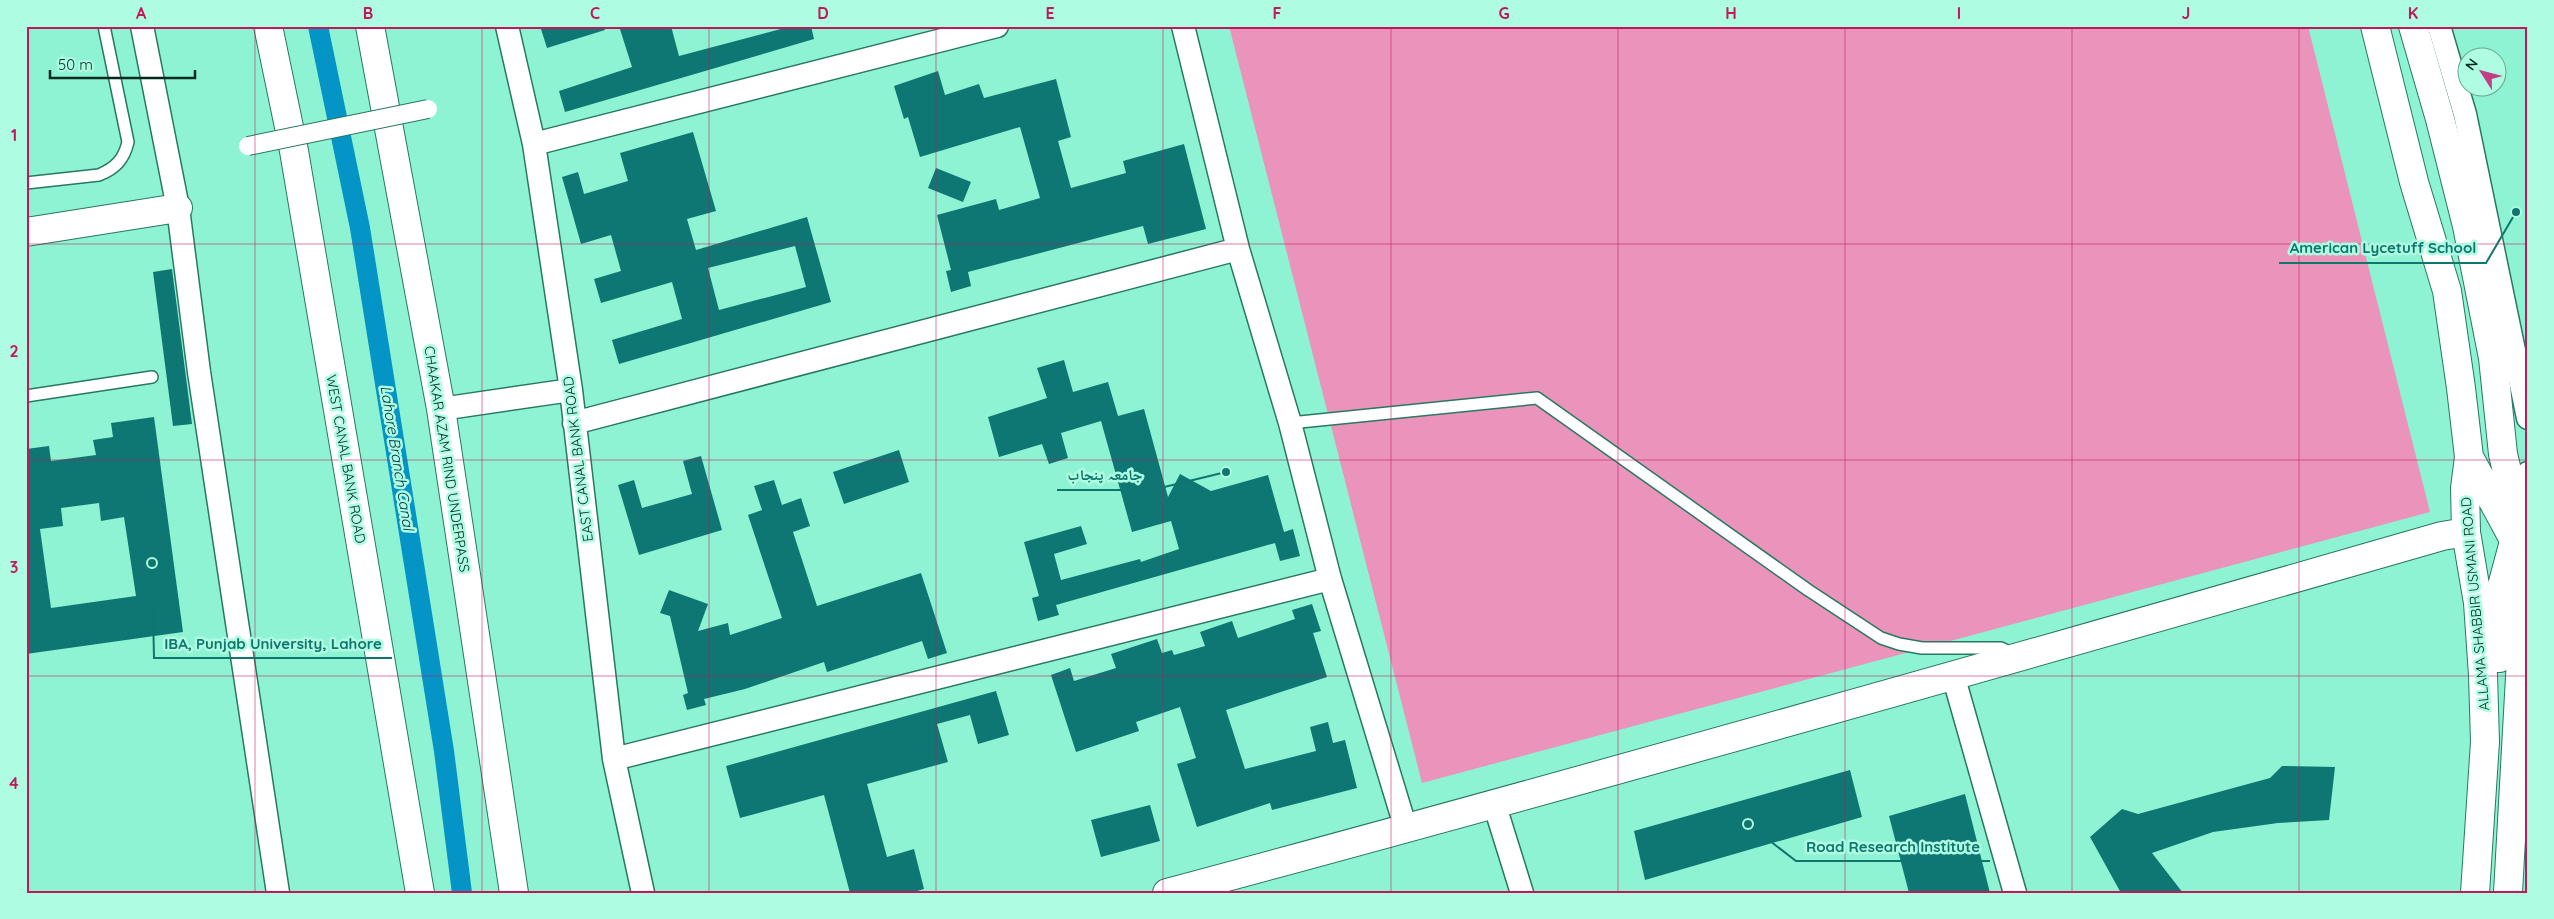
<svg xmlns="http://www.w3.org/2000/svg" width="2554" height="919" font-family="Quicksand,'Noto Naskh Arabic',sans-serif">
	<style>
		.green { fill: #ea94bb }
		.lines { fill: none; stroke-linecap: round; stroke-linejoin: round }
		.canal { stroke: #0494c5; stroke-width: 20 }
		.building { fill: #0f7773; fill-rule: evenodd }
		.service-casing { stroke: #287862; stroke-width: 14 }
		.minor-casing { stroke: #287862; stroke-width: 25 }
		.tertiary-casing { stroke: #287862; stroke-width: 30 }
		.secondary-casing { stroke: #287862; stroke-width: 30 }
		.trunk-casing { stroke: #287862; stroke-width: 30 }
		.service { stroke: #fff; stroke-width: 11 }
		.minor { stroke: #fff; stroke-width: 22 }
		.tertiary { stroke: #fff; stroke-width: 28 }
		.secondary { stroke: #fff; stroke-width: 28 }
		.trunk { stroke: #fff; stroke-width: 28 }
		.pedestrian-bridge-casing { stroke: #287862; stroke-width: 20; stroke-linecap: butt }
		.pedestrian-bridge { stroke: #fff; stroke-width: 18 }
		.grid { fill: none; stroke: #c2185b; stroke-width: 1; stroke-opacity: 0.55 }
		.labels { text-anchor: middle; stroke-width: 5; stroke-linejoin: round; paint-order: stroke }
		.street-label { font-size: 14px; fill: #002b1f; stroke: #aefce1 }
		.water-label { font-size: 15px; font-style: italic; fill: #003347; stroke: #aefce1 }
		.leader { fill: none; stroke: #0f766e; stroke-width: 2 }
		.callout-dot { fill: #0f766e; stroke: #aefce1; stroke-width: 2 }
		.callout-label { font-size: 15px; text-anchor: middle; font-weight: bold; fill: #0f766e; stroke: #aefce1; stroke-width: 5; stroke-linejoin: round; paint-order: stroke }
		.neatline { fill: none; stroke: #c2185b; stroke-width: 2 }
		.grid-label { font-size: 16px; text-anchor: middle; font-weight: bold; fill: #c2185b }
	</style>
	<rect width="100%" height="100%" fill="#8ef3d2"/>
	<path class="green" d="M 1229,26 L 2308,26 L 2430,512 L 1422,783 Z"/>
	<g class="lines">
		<path class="canal" d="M 318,26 L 360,228 L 444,751 L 462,893"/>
	</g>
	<path class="building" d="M 540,26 L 604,26 L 605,30 L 547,48 Z
		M 619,26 L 671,26 L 679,56 L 792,26 L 811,26 L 814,39 L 565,112 L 559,91 L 632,67 Z
		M 938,71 L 945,95 L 979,84 L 984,98 L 1056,79 L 1071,137 L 1058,141 L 1071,188 L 1126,173 L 1123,161 L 1184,144 L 1206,229 L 1148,244 L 1143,226 L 968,272 L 971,286 L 951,292 L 946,271 L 951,270 L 937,215 L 996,199 L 999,210 L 1040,198 L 1020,127 L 920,157 L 908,117 L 904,119 L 894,86 Z
		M 693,132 L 716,211 L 687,219 L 696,250 L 807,217 L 831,302 L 619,364 L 612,340 L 682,319 L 672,282 L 601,303 L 594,279 L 621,271 L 611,235 L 581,244 L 562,177 L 578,172 L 584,194 L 628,181 L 620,153 ZM 795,246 L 806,287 L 719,310 L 708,268 Z
		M 936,168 L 971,182 L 963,202 L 928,188 Z
		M 172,269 L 192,424 L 173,426 L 153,272 Z
		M 1064,360 L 1073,392 L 1108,382 L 1118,416 L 1144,409 L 1168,497 L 1180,474 L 1211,491 L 1268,475 L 1284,532 L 1293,529 L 1300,556 L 1280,561 L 1275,543 L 1056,605 L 1059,615 L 1038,621 L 1032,598 L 1039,596 L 1024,542 L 1081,526 L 1087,544 L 1054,554 L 1061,580 L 1140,559 L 1141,562 L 1179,549 L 1171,521 L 1132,532 L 1101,421 L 1061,433 L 1068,458 L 1049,464 L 1042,444 L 999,457 L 988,417 L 1047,398 L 1037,368 Z
		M 154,417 L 183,632 L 26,654 L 26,449 L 49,446 L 51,461 L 96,455 L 93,440 L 113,437 L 111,423 ZM 99,503 L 101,521 L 124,517 L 136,596 L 51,608 L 40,529 L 63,526 L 61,508 Z
		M 899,450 L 909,482 L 844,504 L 833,472 Z
		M 701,456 L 722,530 L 639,555 L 618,485 L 634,480 L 642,508 L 692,494 L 683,461 Z
		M 774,480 L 782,505 L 801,498 L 810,526 L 793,532 L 817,606 L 921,573 L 947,653 L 928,659 L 922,641 L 827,672 L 824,662 L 745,689 L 704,699 L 706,705 L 687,710 L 683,695 L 688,693 L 670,616 L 660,613 L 669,590 L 708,604 L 698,631 L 728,623 L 730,635 L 782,618 L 748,515 L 762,510 L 754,486 Z
		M 1312,604 L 1321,631 L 1313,633 L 1327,677 L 1226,710 L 1245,769 L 1316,751 L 1310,727 L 1328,722 L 1333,743 L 1345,740 L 1357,788 L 1272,810 L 1270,803 L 1197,827 L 1177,764 L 1196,758 L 1180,707 L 1136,722 L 1139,731 L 1076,752 L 1051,675 L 1070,668 L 1074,681 L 1116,668 L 1111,654 L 1157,639 L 1162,653 L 1172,650 L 1174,655 L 1205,646 L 1200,632 L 1232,621 L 1238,638 L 1295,619 L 1292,610 Z
		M 996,691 L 1009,735 L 978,744 L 970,715 L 937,724 L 948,762 L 867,784 L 887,857 L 914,849 L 924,889 L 910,893 L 850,893 L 824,795 L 740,818 L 726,766 Z
		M 2282,766 L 2335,767 L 2329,820 L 2278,823 L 2213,832 L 2152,853 L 2183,893 L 2121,893 L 2090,837 L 2122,809 L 2138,814 L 2270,778 Z
		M 1850,770 L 1862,817 L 1645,880 L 1634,831 Z
		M 1965,794 L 1990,893 L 1909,893 L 1889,816 Z
		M 1150,805 L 1160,841 L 1101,857 L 1091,820 Z"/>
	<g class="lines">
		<defs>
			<path id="service" d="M 26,183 L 99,175 C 116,168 124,159 128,142 L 104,26
				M 26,396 L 152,377
				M 1290,423 L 1537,398 L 1808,590 L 1881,638 L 1899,644 L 1922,648 L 2001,648 L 2015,655"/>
			<path id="minor" d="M 142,26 L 178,208 L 199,372 L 278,893
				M 507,26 L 534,144 L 571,390 L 614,759 L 643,893
				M 1183,26 L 1238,249 L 1290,423 L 1330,579 L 1406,829
				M 2439,26 L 2465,114 L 2528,418
				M 534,144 L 997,26
				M 441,409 L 571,390
				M 574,423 L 1238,249
				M 2508,481 L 2524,477 L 2528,473
				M 1953,675 L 2015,893
				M 614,759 L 1330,579
				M 1494,803 L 1522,893"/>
			<path id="tertiary" d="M 26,232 L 178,208
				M 1167,893 C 1593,779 2018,658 2442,536 L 2466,532"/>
			<path id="secondary" d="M 2375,26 L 2414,182 L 2447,291 L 2461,388 L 2469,457 L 2465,488 L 2466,532 L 2478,603 L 2483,675 L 2485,742 L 2475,893
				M 2413,26 L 2440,119 L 2467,226 L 2493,358 L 2503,454 L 2521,531 L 2524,605 L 2508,893
				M 2469,457 L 2513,538
				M 2499,658 L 2498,601 L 2515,538"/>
			<path id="trunk" d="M 268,26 L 294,151 L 420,893
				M 370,26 L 441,409 L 514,893"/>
		</defs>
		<use href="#service" class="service-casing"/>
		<use href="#minor" class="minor-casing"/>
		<use href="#tertiary" class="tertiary-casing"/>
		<use href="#secondary" class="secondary-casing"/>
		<use href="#trunk" class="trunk-casing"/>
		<use href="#service" class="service"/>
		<use href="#minor" class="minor"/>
		<use href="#tertiary" class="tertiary"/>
		<use href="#secondary" class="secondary"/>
		<use href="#trunk" class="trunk"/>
		<defs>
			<path id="pedestrian-bridge" d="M 248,146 L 428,109"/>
		</defs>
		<use href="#pedestrian-bridge" class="pedestrian-bridge-casing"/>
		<use href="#pedestrian-bridge" class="pedestrian-bridge"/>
	</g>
	<path class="grid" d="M 255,26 L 255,893M 482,26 L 482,893M 709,26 L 709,893M 936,26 L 936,893M 1163,26 L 1163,893M 1391,26 L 1391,893M 1618,26 L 1618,893M 1845,26 L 1845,893M 2072,26 L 2072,893M 2299,26 L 2299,893M 26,244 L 2528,244M 26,460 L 2528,460M 26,676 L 2528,676"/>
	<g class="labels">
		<g class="street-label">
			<text transform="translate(346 459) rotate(80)" y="5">WEST CANAL BANK ROAD</text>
			<text transform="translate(447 459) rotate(81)" y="5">CHAAKAR AZAM RIND UNDERPASS</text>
			<text transform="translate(578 459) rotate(-97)" y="5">EAST CANAL BANK ROAD</text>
			<text transform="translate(2475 604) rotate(-95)" y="5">ALLAMA SHABBIR USMANI ROAD</text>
		</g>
		<g class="water-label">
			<text transform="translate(397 458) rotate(81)" y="5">Lahore Branch Canal</text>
		</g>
	</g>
	<path class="leader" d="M2516 212L2486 263H2279M1226 472L1152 490H1057M152 563L154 658H392M1748 824L1796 861H1990"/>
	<g class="callout-dot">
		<circle cx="2516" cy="212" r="5"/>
		<circle cx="1226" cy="472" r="5"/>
		<circle cx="152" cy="563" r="5"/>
		<circle cx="1748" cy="824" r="5"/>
	</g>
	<g class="callout-label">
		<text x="2383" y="253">American Lycetuff School</text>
		<text x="1105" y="480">جامعہ پنجاب</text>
		<text x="273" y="649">IBA, Punjab University, Lahore</text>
		<text x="1893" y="852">Road Research Institute</text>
	</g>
	<rect width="2554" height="919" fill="none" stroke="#aefce1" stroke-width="55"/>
	<g transform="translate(2482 72) rotate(306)"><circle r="24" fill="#aefce1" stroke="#68a893"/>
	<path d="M0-4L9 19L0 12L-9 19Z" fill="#c13e85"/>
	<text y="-8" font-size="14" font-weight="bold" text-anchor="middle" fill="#002b1f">N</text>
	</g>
	<path d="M50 70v8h145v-8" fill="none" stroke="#002b1f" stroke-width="2.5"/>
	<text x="58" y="70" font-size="15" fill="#002b1f" stroke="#aefce1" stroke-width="4" paint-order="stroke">50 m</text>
	<rect x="28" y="28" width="2498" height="864" class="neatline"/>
	<g class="grid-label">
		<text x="141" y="19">A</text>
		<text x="368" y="19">B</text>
		<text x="595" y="19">C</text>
		<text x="823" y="19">D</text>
		<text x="1050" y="19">E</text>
		<text x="1277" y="19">F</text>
		<text x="1504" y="19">G</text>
		<text x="1731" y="19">H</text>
		<text x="1959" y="19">I</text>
		<text x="2186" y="19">J</text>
		<text x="2413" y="19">K</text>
		<text x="14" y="141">1</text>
		<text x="14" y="357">2</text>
		<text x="14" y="573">3</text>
		<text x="14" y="789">4</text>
	</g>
</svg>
